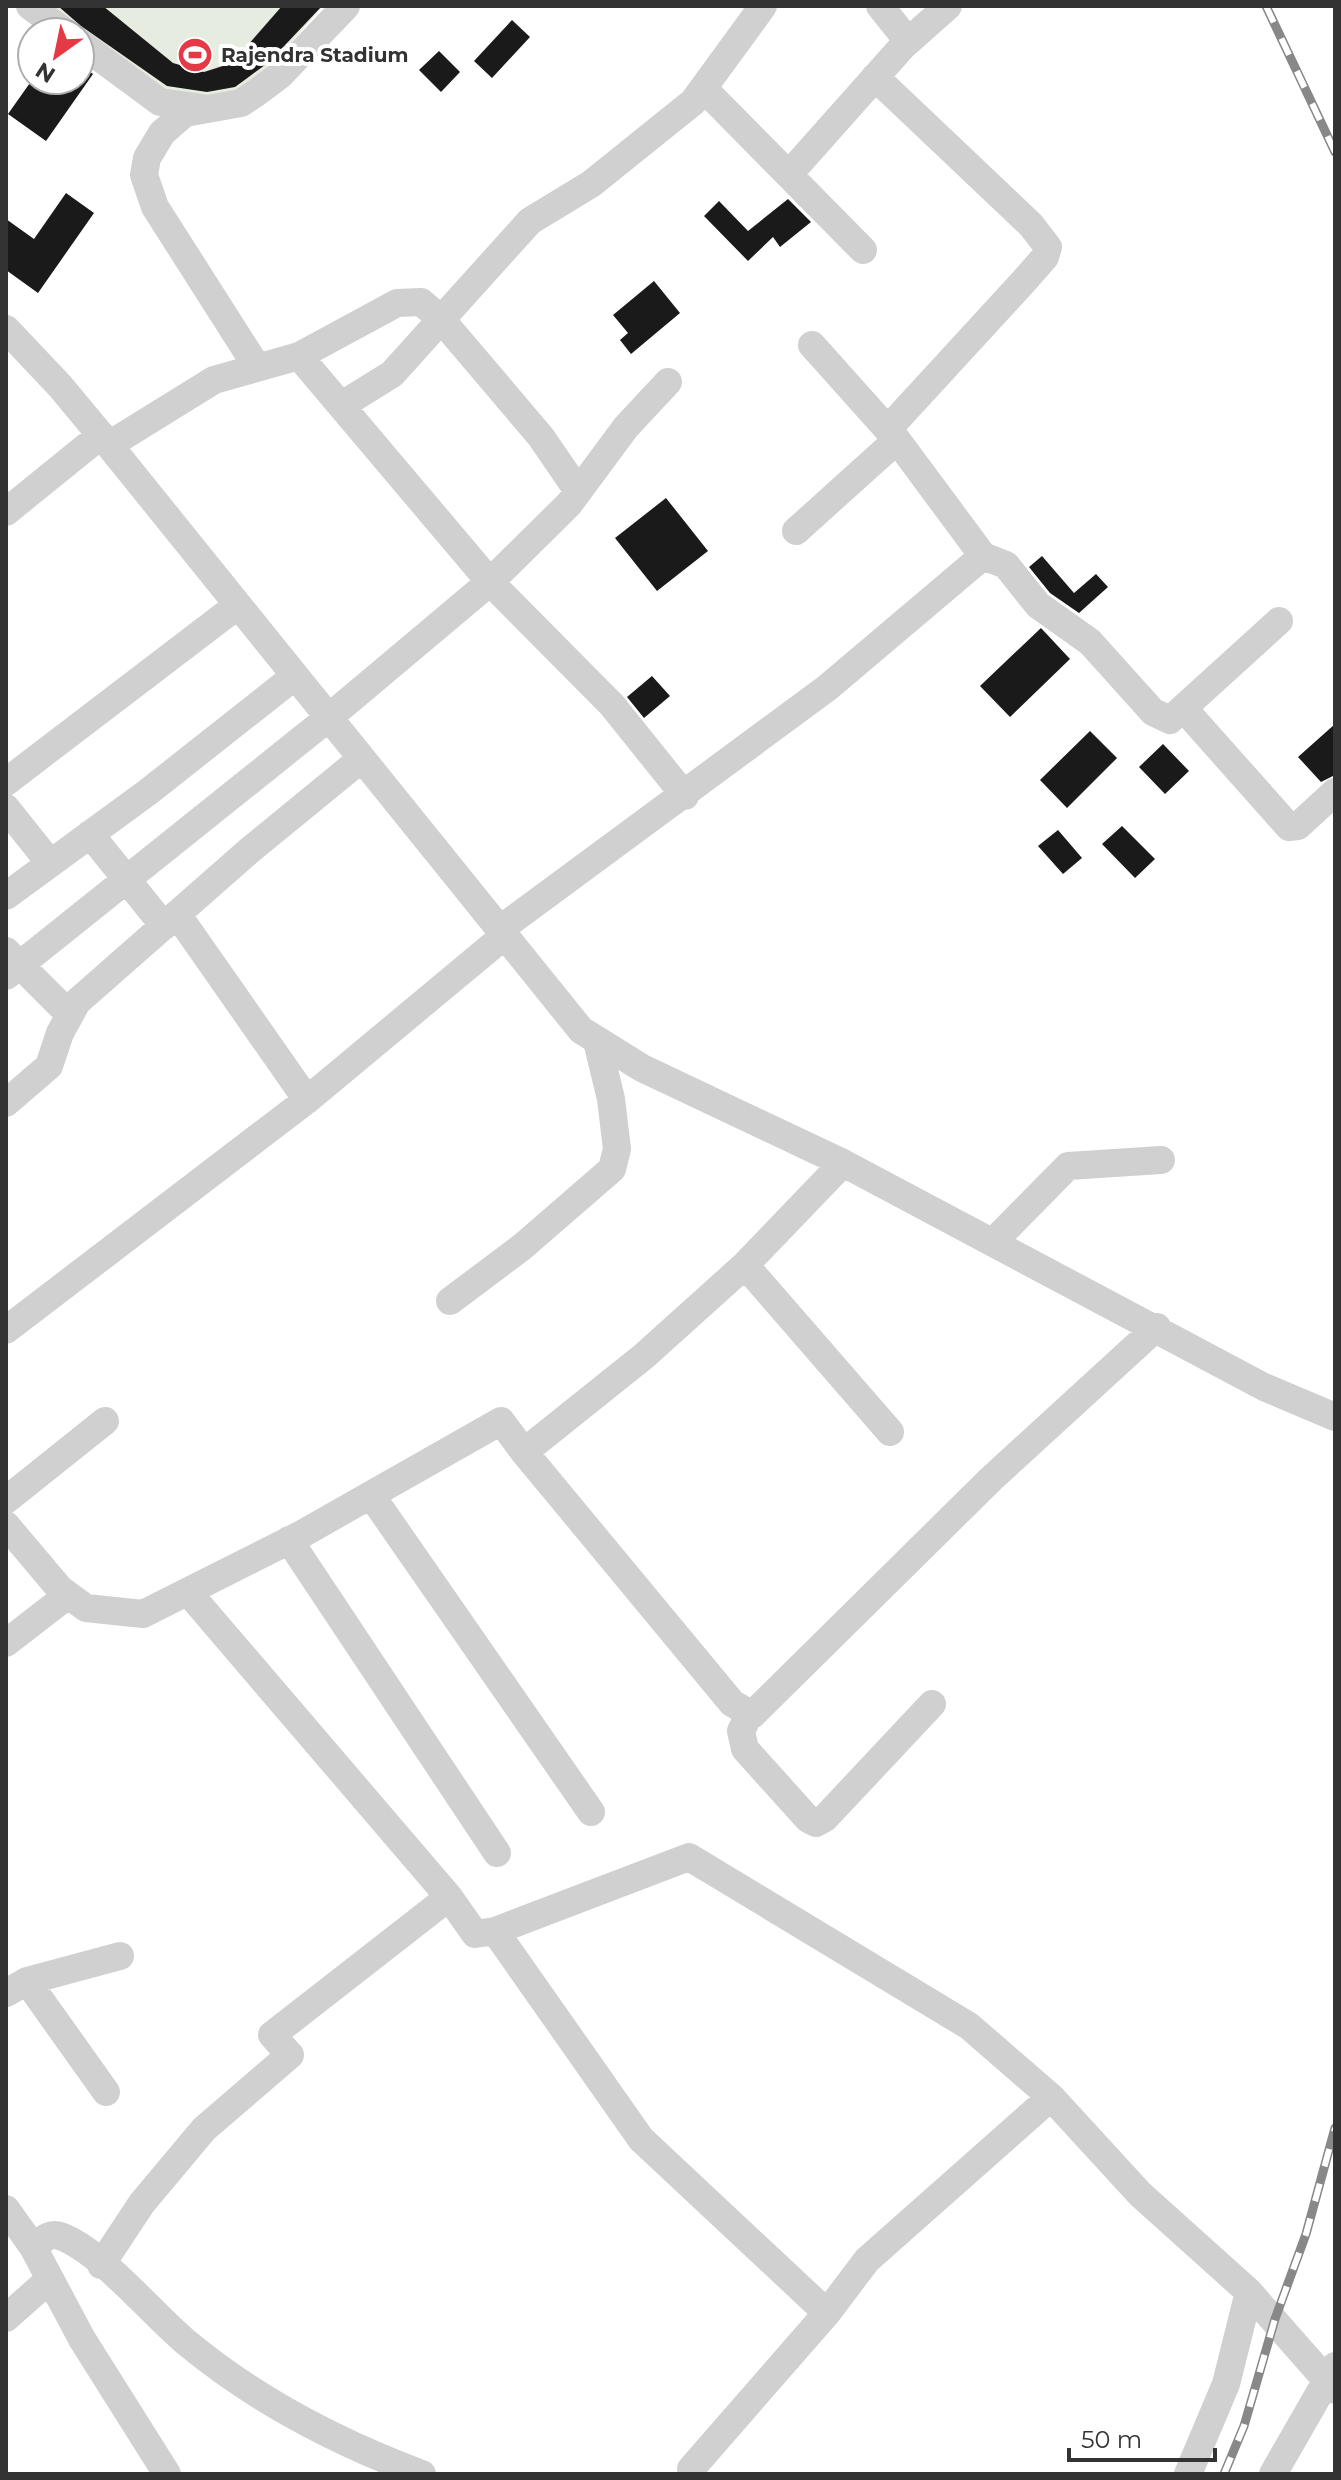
<svg xmlns="http://www.w3.org/2000/svg" width="1341" height="2480" font-family="Montserrat,sans-serif">
	<style>
		.green { fill: #e6ecdf }
		.building { fill: #1a1a1a }
		.lines { fill: none; stroke-linecap: round; stroke-linejoin: round }
		.minor { stroke: #d0d0d0; stroke-width: 28 }
		.rail-casing { stroke: #888; stroke-width: 9 }
		.rail { stroke: #fff; stroke-width: 6; stroke-dasharray: 18; stroke-linecap: butt }
		.labels { text-anchor: middle; stroke-width: 8; stroke-linejoin: round; paint-order: stroke }
		.poi-label { font-size: 20px; font-weight: bold; fill: #333; stroke: #fff; text-anchor: start }
	</style>
	<rect width="100%" height="100%" fill="#fff"/>
	<path class="green" d="M 40,6 L 323,6 L 248,92 L 202,104 L 162,97 L 59,14 Z"/>
	<path class="building" d="M 58,6 L 103,6 L 173,63 L 204,72 L 232,63 L 282,6 L 322,6 L 269,62 L 246,79 L 235,87 L 207,92 L 167,86 L 81,26 Z
		M 512,20 L 530,37 L 492,78 L 474,61 Z
		M 439,51 L 460,72 L 441,92 L 419,70 Z
		M 80,64 L 93,74 L 46,141 L 8,114 L 32,80 L 80,80 Z
		M 66,193 L 94,213 L 38,293 L 6,270 L 6,219 L 34,239 Z
		M 788,199 L 811,222 L 780,247 L 773,237 L 748,261 L 704,216 L 719,201 L 748,231 Z
		M 654,281 L 680,313 L 631,354 L 620,340 L 628,333 L 613,315 Z
		M 666,498 L 708,551 L 657,591 L 615,538 Z
		M 1042,556 L 1074,593 L 1096,574 L 1108,587 L 1079,613 L 1050,593 L 1029,567 Z
		M 1041,628 L 1070,659 L 1010,717 L 980,686 Z
		M 652,676 L 670,696 L 644,718 L 627,697 Z
		M 1335,724 L 1335,775 L 1321,782 L 1298,757 Z
		M 1090,731 L 1117,758 L 1067,808 L 1040,780 Z
		M 1163,744 L 1189,771 L 1165,794 L 1139,767 Z
		M 1122,826 L 1155,859 L 1135,878 L 1102,844 Z
		M 1058,830 L 1082,858 L 1063,874 L 1038,846 Z"/>
	<g class="lines">
		<path class="minor" d="M 30,6 L 65,32
			M 880,6 L 908,41
			M 80,43 L 160,102 L 203,108
			M 875,77 L 1031,225 L 1048,247 L 1045,257 L 1024,281 L 888,429
			M 705,90 L 863,250
			M 790,173 L 903,46 L 948,6
			M 6,329 L 60,386 L 109,445 L 581,1030 L 642,1068 L 843,1163 L 1264,1387 L 1335,1417
			M 299,356 L 490,582 L 612,705 L 685,796
			M 257,367 L 155,207 L 144,175 L 147,158 L 162,133 L 185,113 L 241,103 L 256,93 L 280,75 L 346,6
			M 342,405 L 392,374 L 530,221 L 591,184 L 693,102 L 763,6
			M 109,445 L 214,380 L 299,356 L 397,303 L 421,302 L 440,318 L 541,437 L 578,491
			M 6,512 L 101,435
			M 796,531 L 897,440
			M 983,556 L 1006,565 L 1038,605 L 1090,642 L 1153,712 L 1170,720 L 1279,621
			M 1185,710 L 1289,827 L 1298,826 L 1335,792
			M 6,782 L 238,605
			M 6,808 L 50,863
			M 90,834 L 164,926
			M 6,896 L 148,792 L 295,676
			M 177,914 L 307,1100
			M 499,930 L 827,688 L 983,556 L 897,440 L 812,345
			M 6,951 L 69,1014
			M 6,976 L 327,719 L 490,582 L 569,504 L 626,427 L 668,382
			M 6,1103 L 49,1066 L 60,1033 L 77,1002 L 250,850 L 360,760
			M 994,1241 L 1068,1166 L 1161,1160
			M 745,1265 L 890,1432
			M 450,1301 L 522,1247 L 612,1169 L 617,1149 L 611,1099 L 597,1041
			M 6,1330 L 307,1100 L 504,936
			M 524,1452 L 732,1703 L 752,1715 L 991,1479 L 1157,1327
			M 371,1495 L 591,1812
			M 6,1500 L 105,1421
			M 6,1525 L 60,1589 L 86,1608 L 143,1614 L 302,1534 L 501,1421 L 524,1452 L 644,1356 L 745,1265 L 843,1163
			M 289,1540 L 497,1853
			M 188,1592 L 449,1897 L 475,1934 L 495,1931 L 641,2139 L 827,2313 L 691,2469
			M 6,1643 L 68,1595
			M 749,1715 L 741,1731 L 745,1749 L 808,1819 L 816,1823 L 825,1818 L 932,1704
			M 495,1931 L 689,1857 L 969,2026 L 1051,2097 L 867,2260 L 827,2313
			M 27,1981 L 106,2092
			M 6,1993 L 27,1981 L 120,1956
			M 1051,2097 L 1140,2194 L 1249,2292 L 1335,2390
			M 6,2209 L 33,2247 L 82,2339 L 167,2474
			M 33,2247 C 41,2241 49,2232 60,2236 C 100,2250 152,2314 187,2343 C 256,2400 339,2443 422,2474
			M 101,2265 L 142,2203 L 204,2129 L 290,2055 L 272,2035 L 449,1897
			M 6,2318 L 50,2279
			M 1188,2474 L 1226,2384 L 1249,2292
			M 1273,2474 L 1335,2366"/>
		<defs>
			<path id="rail" d="M 1266,6 L 1335,152
				M 1224,2474 L 1244,2426 L 1275,2319 L 1306,2234 L 1335,2128"/>
		</defs>
		<use href="#rail" class="rail-casing"/>
		<use href="#rail" class="rail"/>
	</g>
	<defs>
		<symbol id="stadium-disc" viewBox="-11 -11 22 22"><circle r="9.5" fill="#e63946" stroke="#fff"/><path d="M0-5a6.5 5 0 1 0 0 10a6.5 5 0 1 0 0-10ZM-3.5-1.8h7v3.6h-7Z" fill="#fff"/></symbol>
	</defs>
	<g fill-rule="evenodd">
		<use href="#stadium-disc" x="175" y="35" width="40" height="40"/>
	</g>
	<g class="labels">
		<g class="poi-label">
			<text x="221" y="62">Rajendra Stadium</text>
		</g>
	</g>
	<rect width="1341" height="2480" fill="none" stroke="#333333" stroke-width="16"/>
	<g transform="translate(56 56) rotate(213)"><circle r="38" fill="#ffffff" stroke="#adadad" stroke-width="2"/>
	<path d="M0-6L14 30L0 20L-14 30Z" fill="#e63946"/>
	<text y="-12" font-size="22" font-weight="bold" text-anchor="middle" fill="#333333">N</text>
	</g>
	<path d="M1069 2448v12h146v-12" fill="none" stroke="#333333" stroke-width="4"/>
	<text x="1081" y="2448" font-size="24" fill="#333333" stroke="#ffffff" stroke-width="6" paint-order="stroke">50 m</text>
</svg>
